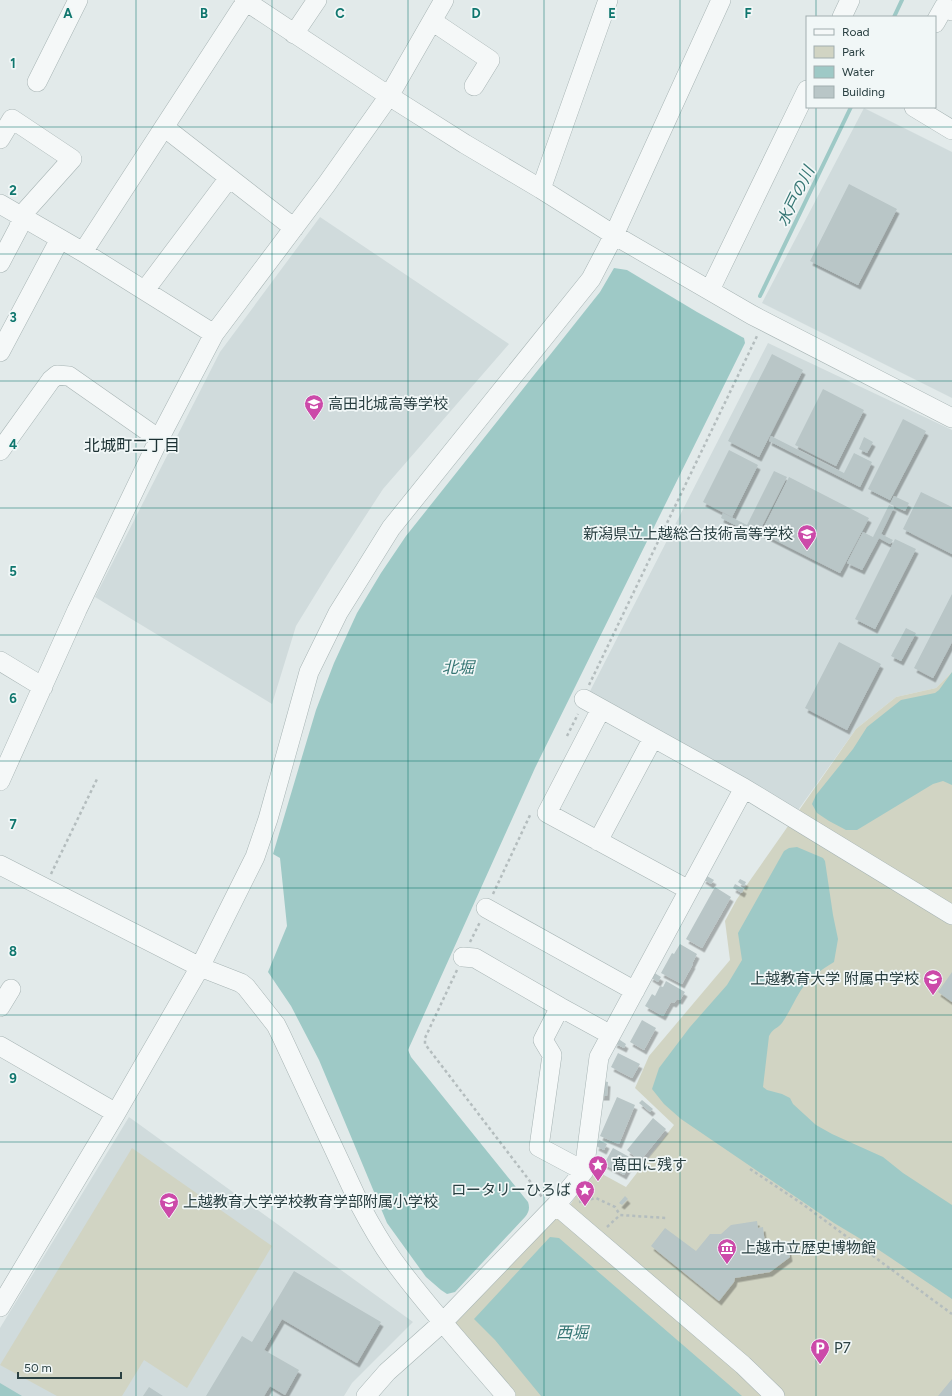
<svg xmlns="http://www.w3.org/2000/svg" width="952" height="1396" font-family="Figtree,'Noto Sans JP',sans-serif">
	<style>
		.built { fill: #d0dbdc }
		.green { fill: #d1d4c3 }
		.water { fill: #9ec9c6 }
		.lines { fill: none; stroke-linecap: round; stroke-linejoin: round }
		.stream { stroke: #9ec9c6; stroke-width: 4 }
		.building { fill: #b9c6c7; filter: url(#shadow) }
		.minor-casing { stroke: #a7b4b4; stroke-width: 20 }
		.path { stroke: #b4bdbe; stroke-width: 2.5; stroke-dasharray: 3 3; stroke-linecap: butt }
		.minor { stroke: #f5f8f8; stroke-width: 19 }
		.grid { fill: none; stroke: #0f766e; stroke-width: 1; stroke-opacity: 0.55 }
		.labels { text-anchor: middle; stroke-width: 3.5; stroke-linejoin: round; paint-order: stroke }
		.poi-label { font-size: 15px; fill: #2a4042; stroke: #f1f7f7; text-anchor: start }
		.water-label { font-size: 16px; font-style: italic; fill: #357573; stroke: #f1f7f7 }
		.neighbourhood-label { font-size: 16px; fill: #1c3133; stroke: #f1f7f7 }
		.grid-label { font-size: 13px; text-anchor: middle; font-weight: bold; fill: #0f766e; stroke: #f1f7f7; stroke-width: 3.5; stroke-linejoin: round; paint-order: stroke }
	</style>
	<defs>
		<filter id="shadow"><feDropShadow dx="2.5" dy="4.5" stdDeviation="0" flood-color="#0004"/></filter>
	</defs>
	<rect width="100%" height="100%" fill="#e2eaea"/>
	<path class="built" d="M 864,108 L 952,152 L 952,398 L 762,303 Z
		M 320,217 L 509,344 L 383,489 L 331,569 L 296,626 L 272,704 L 95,597 L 220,352 Z
		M 768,343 L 952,430 L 952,672 L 936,688 L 896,697 L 856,729 L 796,813 L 587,697 Z
		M 129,1117 L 413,1322 L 352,1383 L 344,1396 L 0,1396 L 0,1328 Z"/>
	<path class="green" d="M 952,672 L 952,1396 L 513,1396 L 451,1324 L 570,1205 L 589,1177 L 591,1168 L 626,1187 L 674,1125 L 635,1088 L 649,1056 L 730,960 L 725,921 L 737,899 L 856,729 L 896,697 L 936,688 Z
		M 132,1148 L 272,1246 L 187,1388 L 144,1360 L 122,1396 L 57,1396 L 0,1365 Z"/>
	<path class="water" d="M 614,268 L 627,270 L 697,312 L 742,337 L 744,338 L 745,343 L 535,768 L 408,1050 L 411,1057 L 528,1202 C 530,1208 529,1212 525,1217 L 455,1292 L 447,1294 L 441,1290 L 426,1277 L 387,1223 L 319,1060 L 291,1006 L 268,972 L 287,926 L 280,858 L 273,854 L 316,710 L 334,663 L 357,613 L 381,573 L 406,536 L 600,292 Z
		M 952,672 L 952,785 L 943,781 L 933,784 L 857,830 L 846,830 L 829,821 L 817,813 L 812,804 L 816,795 L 853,749 L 867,727 L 901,700 L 935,693 L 939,690 Z
		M 797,847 L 823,858 L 825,861 L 833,915 L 838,939 L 834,962 C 821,970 809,978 801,990 C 794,1001 789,1013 782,1023 C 777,1029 773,1028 769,1036 L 763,1087 L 767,1090 L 782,1094 L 790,1098 L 793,1104 L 816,1125 L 832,1134 L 883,1157 L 903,1173 L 952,1205 L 952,1299 L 879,1250 L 834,1223 L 681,1119 L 664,1104 L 652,1089 L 659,1068 L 690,1027 L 727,985 L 742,960 L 738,933 L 784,851 L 789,848 Z
		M 550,1237 L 559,1238 L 742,1396 L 541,1396 L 495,1340 L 474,1319 Z
		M 0,1383 L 22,1396 L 0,1396 Z"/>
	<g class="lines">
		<path class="stream" d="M 894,17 L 902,0
			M 760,296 L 851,107"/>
	</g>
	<path class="building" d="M 849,184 L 897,209 L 858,285 L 810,261 Z
		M 772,354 L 803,370 L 759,457 L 728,441 Z
		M 823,389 L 864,410 L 836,466 L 795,445 Z
		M 903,419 L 926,431 L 890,500 L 868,489 Z
		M 771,436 L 844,473 L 854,453 L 872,462 L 860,487 L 769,441 Z
		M 864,437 L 873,442 L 867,453 L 859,449 Z
		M 729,450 L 758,465 L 732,517 L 703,502 Z
		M 774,471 L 787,477 L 757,536 L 721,518 L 723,513 L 747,525 Z
		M 789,477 L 869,518 L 840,573 L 761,533 Z
		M 921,492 L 952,507 L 952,554 L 903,529 Z
		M 894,496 L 909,503 L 905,511 L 890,504 Z
		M 889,505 L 894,507 L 881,534 L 893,540 L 890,544 L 879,538 L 862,570 L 847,563 L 863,532 L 873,537 Z
		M 895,539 L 916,549 L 875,629 L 855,619 Z
		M 952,594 L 952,642 L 933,678 L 914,668 Z
		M 906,628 L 916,633 L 901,661 L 891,656 Z
		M 839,642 L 881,664 L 847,730 L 805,708 Z
		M 705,875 L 714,880 L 711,884 L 703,879 Z
		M 740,879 L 746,882 L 744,886 L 738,882 Z
		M 735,884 L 744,889 L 742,893 L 733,888 Z
		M 715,887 L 731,897 L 702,948 L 686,939 Z
		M 680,944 L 697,954 L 692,964 L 693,964 L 682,984 L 661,973 L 672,953 L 674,954 Z
		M 653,972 L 661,977 L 658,982 L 650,977 Z
		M 952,972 L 952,1002 L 938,992 Z
		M 666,981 L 685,992 L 680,1000 L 677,999 L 674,1003 L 671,1002 L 663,1016 L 645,1006 L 652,994 L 655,996 L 660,986 L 663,987 Z
		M 642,1020 L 656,1028 L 644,1050 L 630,1042 Z
		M 617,1038 L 626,1044 L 624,1048 L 614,1043 Z
		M 618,1053 L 640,1064 L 632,1078 L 611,1067 Z
		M 603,1081 L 608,1082 L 607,1096 L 601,1096 Z
		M 617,1097 L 635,1105 L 619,1144 L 600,1136 Z
		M 642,1100 L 653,1109 L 650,1112 L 639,1103 Z
		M 653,1118 L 666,1129 L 640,1161 L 627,1150 Z
		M 599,1140 L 607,1144 L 604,1150 L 596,1146 Z
		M 613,1148 L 633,1159 L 624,1175 L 604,1164 Z
		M 625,1196 L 628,1199 L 622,1205 L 619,1203 Z
		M 757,1221 L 758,1228 L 763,1227 L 765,1244 L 787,1241 L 790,1257 L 770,1272 L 735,1278 L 734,1282 L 719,1301 L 651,1246 L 665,1228 L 696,1251 L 710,1234 L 721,1234 L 731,1225 Z
		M 294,1271 L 381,1322 L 357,1363 L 282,1319 L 264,1350 L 299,1370 L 285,1395 L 270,1386 L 264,1396 L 206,1396 L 242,1336 L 252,1342 Z
		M 952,1379 L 952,1396 L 938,1396 Z
		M 149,1387 L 163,1396 L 143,1396 Z"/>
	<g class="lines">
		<defs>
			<path id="minor" d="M 244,0 L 389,96 L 465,144 L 541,189 L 614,235 L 752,315 L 952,418
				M 842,17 L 850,0
				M 432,21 L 490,60 L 474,86
				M 935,23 L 944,7 L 952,11
				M 294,34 L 317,0
				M 37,82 L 78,0
				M 914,107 L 952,130
				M 164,127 L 294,228
				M 0,139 L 12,119 L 72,159 L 21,216 L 19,227 L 0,263
				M 541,189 L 608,0
				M 0,204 L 83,252 L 214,334
				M 83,252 L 246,1
				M 145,290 L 229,178
				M 710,290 L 807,90
				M 0,352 L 60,239
				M 0,451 L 51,380 L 57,375 L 69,376 L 159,439
				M 0,661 L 43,687
				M 584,699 L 744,788 L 952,915
				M 601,709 L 547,813 L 689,890
				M 0,781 L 77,610 L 159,439 L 214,334 L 326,185 L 389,96 L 444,0
				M 598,841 L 653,738
				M 0,865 L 200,967 L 241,983 L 246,987 L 276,1025 L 281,1035 L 360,1205 C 370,1224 381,1243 393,1260 C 427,1307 468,1351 506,1396
				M 486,908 L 635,991
				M 463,957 L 475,958 L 560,1007
				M 0,1007 L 11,989
				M 0,1046 L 116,1113
				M 584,1171 L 539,1147 L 552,1055 L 543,1040 L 560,1007 L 611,1035
				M 556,1205 L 743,1365 L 775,1396
				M 0,1307 L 116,1113 L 200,967 L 255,857 L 268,819 L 309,672 L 338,613 L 391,528 L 591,279 L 614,235 L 721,0
				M 366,1396 L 387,1372 L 443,1322 L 556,1205 L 584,1171 L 599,1057 L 744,788"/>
		</defs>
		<use href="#minor" class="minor-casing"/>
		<path class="path" d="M 589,685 L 758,334
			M 567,736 L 578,714
			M 51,874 L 98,777
			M 493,894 L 531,813
			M 470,942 L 480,922
			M 457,970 L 425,1038 L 425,1044 L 542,1197
			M 750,1169 L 801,1203 L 952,1314
			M 579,1202 L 596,1198 L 615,1207 L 620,1215
			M 607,1227 L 620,1215 L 666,1218"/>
		<use href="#minor" class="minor"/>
	</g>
	<path class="grid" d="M 136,0 L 136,1396M 272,0 L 272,1396M 408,0 L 408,1396M 544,0 L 544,1396M 680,0 L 680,1396M 816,0 L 816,17M 816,107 L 816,1396M 0,127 L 952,127M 0,254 L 952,254M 0,381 L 952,381M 0,508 L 952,508M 0,635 L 952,635M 0,761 L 952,761M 0,888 L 952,888M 0,1015 L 952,1015M 0,1142 L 952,1142M 0,1269 L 952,1269"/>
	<defs>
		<symbol id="school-pin" viewBox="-11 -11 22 30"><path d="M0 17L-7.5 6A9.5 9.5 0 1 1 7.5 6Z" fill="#cc4aa9" stroke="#f1f7f7"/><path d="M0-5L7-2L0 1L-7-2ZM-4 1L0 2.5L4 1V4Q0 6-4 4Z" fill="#fff"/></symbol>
		<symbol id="sight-pin" viewBox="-11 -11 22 30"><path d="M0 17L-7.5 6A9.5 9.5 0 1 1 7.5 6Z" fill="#cc4aa9" stroke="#f1f7f7"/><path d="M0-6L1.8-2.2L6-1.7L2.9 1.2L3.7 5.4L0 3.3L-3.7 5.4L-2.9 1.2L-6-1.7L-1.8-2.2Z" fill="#fff"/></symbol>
		<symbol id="museum-pin" viewBox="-11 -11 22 30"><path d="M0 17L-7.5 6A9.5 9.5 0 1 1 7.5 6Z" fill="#cc4aa9" stroke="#f1f7f7"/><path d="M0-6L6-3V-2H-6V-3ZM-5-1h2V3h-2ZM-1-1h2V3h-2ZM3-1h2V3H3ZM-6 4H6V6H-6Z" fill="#fff"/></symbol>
		<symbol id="parking-pin" viewBox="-11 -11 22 30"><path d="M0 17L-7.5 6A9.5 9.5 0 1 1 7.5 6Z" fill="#cc4aa9" stroke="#f1f7f7"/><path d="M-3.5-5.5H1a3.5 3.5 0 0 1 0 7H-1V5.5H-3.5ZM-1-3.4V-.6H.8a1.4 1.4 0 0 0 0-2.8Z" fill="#fff"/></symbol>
	</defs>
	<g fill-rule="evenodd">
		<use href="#school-pin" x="303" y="393" width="22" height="30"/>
		<use href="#school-pin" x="796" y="523" width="22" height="30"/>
		<use href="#school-pin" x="922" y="968" width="22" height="30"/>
		<use href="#sight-pin" x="587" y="1154" width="22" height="30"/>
		<use href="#sight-pin" x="574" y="1179" width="22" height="30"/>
		<use href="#school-pin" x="158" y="1191" width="22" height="30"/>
		<use href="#museum-pin" x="716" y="1237" width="22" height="30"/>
		<use href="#parking-pin" x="809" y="1337" width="22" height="30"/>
	</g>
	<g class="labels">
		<g class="poi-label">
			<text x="328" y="409">高田北城高等学校</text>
			<text x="793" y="539" text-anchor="end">新潟県立上越総合技術高等学校</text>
			<text x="919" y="984" text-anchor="end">上越教育大学 附属中学校</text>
			<text x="612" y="1170">髙田に残す</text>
			<text x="571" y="1195" text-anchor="end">ロータリーひろば</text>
			<text x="183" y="1207">上越教育大学学校教育学部附属小学校</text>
			<text x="741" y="1253">上越市立歴史博物館</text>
			<text x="834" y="1353">P7</text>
		</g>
		<g class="water-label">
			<text transform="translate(795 196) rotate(-64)" y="6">水戸の川</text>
			<text x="458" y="673">北堀</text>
			<text x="572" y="1338">西堀</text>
		</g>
		<g class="neighbourhood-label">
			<text x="132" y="451">北城町二丁目</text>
		</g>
	</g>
	<g class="grid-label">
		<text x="68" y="18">A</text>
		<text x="204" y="18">B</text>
		<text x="340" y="18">C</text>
		<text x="476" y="18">D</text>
		<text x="612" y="18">E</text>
		<text x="748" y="18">F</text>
		<text x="13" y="68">1</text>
		<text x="13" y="195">2</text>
		<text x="13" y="322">3</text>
		<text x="13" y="449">4</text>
		<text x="13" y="576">5</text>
		<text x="13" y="703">6</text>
		<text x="13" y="829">7</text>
		<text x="13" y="956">8</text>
		<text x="13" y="1083">9</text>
	</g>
	<rect x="806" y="16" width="130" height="92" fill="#f1f7f7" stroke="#a1aeaf"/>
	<rect x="814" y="29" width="20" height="6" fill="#f5f8f8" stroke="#a1aeaf"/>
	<text x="842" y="36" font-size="12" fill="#2a4042">Road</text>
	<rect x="814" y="46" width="20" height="12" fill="#d1d4c3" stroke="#a1aeaf"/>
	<text x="842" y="56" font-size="12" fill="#2a4042">Park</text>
	<rect x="814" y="66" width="20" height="12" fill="#9ec9c6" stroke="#a1aeaf"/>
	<text x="842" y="76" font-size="12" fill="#2a4042">Water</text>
	<rect x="814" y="86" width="20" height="12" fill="#b9c6c7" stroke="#a1aeaf"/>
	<text x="842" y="96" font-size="12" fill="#2a4042">Building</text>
	<path d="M18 1372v6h103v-6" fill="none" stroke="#2a4042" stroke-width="2"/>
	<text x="24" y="1372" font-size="12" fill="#2a4042" stroke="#f1f7f7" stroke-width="3" paint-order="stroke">50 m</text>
</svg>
